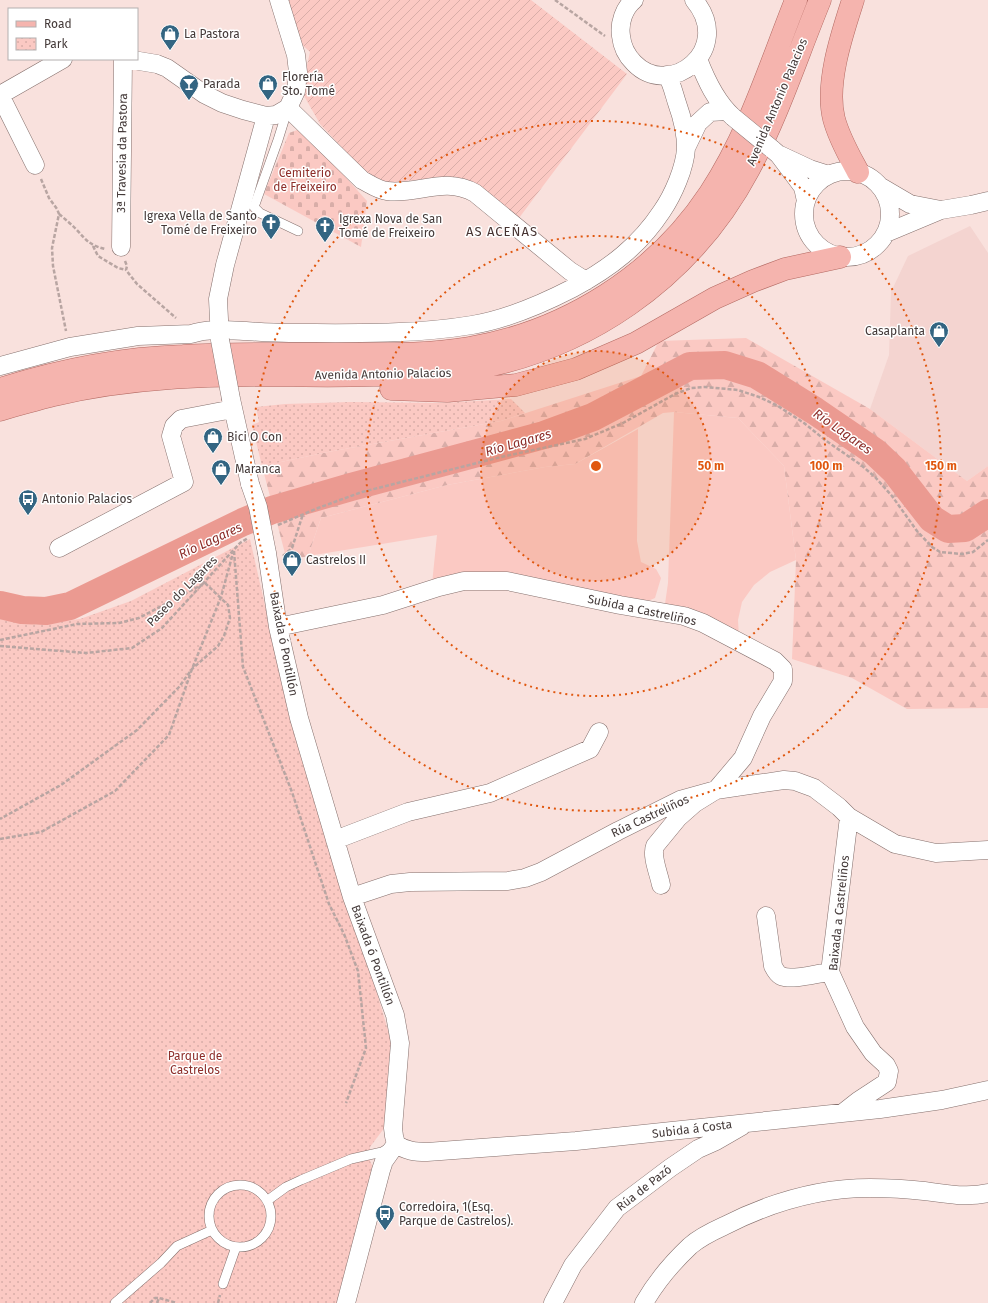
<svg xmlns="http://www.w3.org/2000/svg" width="988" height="1303" font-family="'Fira Sans',sans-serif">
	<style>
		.built { fill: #f4d4d0 }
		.grass { fill: #fbc9c3 }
		.forest { fill: url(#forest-firs) }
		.cemetery { fill: url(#cemetery-stones) }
		.park { fill: url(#park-dots) }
		.garden { fill: url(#garden-furrows) }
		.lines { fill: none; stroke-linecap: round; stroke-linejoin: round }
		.river { stroke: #eb9a91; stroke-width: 28 }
		.service-casing { stroke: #85706d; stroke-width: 10 }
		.minor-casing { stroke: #85706d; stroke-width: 19 }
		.primary-casing { stroke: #b36962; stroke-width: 23 }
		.path { stroke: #b8a5a2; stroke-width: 2.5; stroke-dasharray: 4 2; stroke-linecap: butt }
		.service { stroke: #fff; stroke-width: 9 }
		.minor { stroke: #fff; stroke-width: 18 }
		.primary { stroke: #f5b4ae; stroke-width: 22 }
		.minor-bridge-casing { stroke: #85706d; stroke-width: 19; stroke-linecap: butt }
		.minor-bridge { stroke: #fff; stroke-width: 18 }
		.ring { fill: none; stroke: #e0570e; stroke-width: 2; stroke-dasharray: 2 4 }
		.labels { text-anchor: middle; stroke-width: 3; stroke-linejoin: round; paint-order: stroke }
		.poi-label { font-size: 12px; fill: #443a39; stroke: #fff; text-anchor: start }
		.street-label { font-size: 12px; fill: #443a39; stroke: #fff }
		.park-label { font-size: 12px; fill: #8e2f2b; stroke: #fff }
		.neighbourhood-label { font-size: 13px; letter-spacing: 1px; fill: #463331; stroke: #fff }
		.water-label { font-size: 13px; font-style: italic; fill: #8d2e2a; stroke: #fff }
		.centre { fill: #e0570e; stroke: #fff; stroke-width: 2 }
		.ring-label { font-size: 12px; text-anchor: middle; font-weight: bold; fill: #e0570e; stroke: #fff; stroke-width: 3; stroke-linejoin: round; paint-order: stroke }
	</style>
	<defs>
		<pattern id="forest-firs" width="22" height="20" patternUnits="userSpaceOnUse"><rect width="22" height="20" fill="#fbc9c3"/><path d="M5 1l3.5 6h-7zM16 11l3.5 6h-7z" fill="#d8ada8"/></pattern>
		<pattern id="cemetery-stones" width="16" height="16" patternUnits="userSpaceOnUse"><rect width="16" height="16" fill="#fbc9c3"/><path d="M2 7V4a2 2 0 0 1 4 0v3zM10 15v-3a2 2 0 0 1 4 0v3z" fill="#d8ada8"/></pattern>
		<pattern id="park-dots" width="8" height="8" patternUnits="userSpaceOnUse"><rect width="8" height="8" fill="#fbc9c3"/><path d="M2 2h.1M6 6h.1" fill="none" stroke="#d8ada8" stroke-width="1.8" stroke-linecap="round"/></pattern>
		<pattern id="garden-furrows" width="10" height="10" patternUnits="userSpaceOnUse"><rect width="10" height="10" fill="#fbc9c3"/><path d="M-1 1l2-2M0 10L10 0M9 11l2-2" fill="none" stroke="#d8ada8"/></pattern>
	</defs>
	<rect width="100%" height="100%" fill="#f9e1dd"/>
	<path class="built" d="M 970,226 L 988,253 L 988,466 L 967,481 L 870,409 L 889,355 L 891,292 L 908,256 Z"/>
	<path class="grass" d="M 674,412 L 738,418 L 784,466 L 796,560 L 770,572 L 754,585 L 742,602 L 738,620 L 739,637 L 665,604 L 668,583 Z
		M 638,429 L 637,541 L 641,562 L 656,569 L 661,578 L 655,598 L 643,603 L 551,584 L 432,584 L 437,535 L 308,556 L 321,518 L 447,485 L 545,467 L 575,464 Z"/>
	<path class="forest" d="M 746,338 L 870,409 L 967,481 L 988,466 L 988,708 L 907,709 L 852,678 L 792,659 L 796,560 L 784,466 L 738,418 L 674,412 L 663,413 L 575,464 L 545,467 L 447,485 L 321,518 L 308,556 L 287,561 L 262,466 L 328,452 L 501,421 L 641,376 L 659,341 Z"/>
	<path class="cemetery" d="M 300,129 L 331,161 L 367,201 L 361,247 L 264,194 L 289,133 Z"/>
	<path class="park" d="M 511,399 L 525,413 L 501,421 L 328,452 L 262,466 L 252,425 L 259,422 L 256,407 L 285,404 L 350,402 L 442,403 Z
		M 250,539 L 272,637 L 392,1044 L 385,1127 L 370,1147 L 370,1161 L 375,1171 L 341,1303 L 0,1303 L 0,616 L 36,625 L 80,619 L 131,601 Z"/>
	<path class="garden" d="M 286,0 L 531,0 L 627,74 L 519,218 L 437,178 L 383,183 L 363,170 L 320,124 L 303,94 L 302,88 L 310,52 L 298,41 Z"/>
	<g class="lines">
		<path class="river" d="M 0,605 L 22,610 L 46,611 L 70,606 L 243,522 L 272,510 L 351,487 L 544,435 L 593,417 L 690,366 L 725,365 L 757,375 L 815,411 L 875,452 L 894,470 L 932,519 L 948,529 L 965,528 L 988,513"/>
		<defs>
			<path id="service" d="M 287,111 L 278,140 L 254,207 L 260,213 L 298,231
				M209 1216a31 31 0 1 1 62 0a31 31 0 1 1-62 0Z
				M 268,1200 L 286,1187 L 301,1180 L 351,1159 L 382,1152 L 390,1147
				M 223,1284 L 236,1247
				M 115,1303 L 161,1263 L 177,1246 L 212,1230"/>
			<path id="minor" d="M 634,0 C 624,8 619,23 621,36 C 622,46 626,55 634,63 C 670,100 735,49 694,0
				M 127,59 L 157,64 L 167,68 L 204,94 L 222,103 L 243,110 L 266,116 L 276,115 L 288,108 L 296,91 L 298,72 L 296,55 L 279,0
				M 698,59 C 706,80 716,102 733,117
				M 0,95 L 35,165
				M 0,95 L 63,59
				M 288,108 L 362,180 C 370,184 378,190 387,191 C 418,195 444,176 475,193 L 570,271 L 586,281
				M 686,148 L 698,123 L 710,112 L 727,111
				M 772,149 L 779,155 L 803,187 L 806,201
				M 780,155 L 810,169 L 829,175
				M804 214a43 43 0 1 1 86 0a43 43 0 1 1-86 0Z
				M 881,187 L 910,204 L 941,210
				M 886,233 L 941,210 L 971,205 L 988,201
				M 121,247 L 123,59
				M 220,340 L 218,299 L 225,265 L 266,116
				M 0,366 L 70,347 L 138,336 L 191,334 C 209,328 228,330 246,331 C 261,332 275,333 289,333 C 350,333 412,335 472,325 C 508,319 542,304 573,288 C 610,268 639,246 662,211 C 673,195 685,168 686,148 C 686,132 682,117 677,103 C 674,94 672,84 667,75
				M 231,399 L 250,484
				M 59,548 L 184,482 L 171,436 L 174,426 L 181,419 L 233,409
				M 267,553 L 278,627 L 299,718 L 352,897 L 395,1015 L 400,1043 L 393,1128 L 394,1136 L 396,1144
				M 278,627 L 383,605 L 439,587 L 464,581 L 507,581 L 620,605 L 684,616 L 703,623 L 775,661 L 783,669 L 783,681 L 762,716 L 743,758 L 716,790 L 695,803 L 678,818 L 655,846 C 651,856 659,874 661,885
				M 335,840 L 408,812 L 490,793 L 590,749 L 599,732
				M 352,897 L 391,884 L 410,882 L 508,881 L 525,878 L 541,872 L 618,831 L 680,800 L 716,790 L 784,780 L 795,781 L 814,788 L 839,807 L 849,817 L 895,844 L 936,853 L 988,850
				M 766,916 L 773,966 C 775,970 777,974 781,976 C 792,981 818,973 830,972
				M 844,1112 L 858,1101 L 887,1082 L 889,1071 L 886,1065 L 873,1053 L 855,1027 L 830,972 L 849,817
				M 396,1144 C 406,1151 415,1152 427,1152 L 576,1141 L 880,1109 L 942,1100 L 988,1090
				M 346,1303 L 381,1170 L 384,1161 L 396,1144
				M 553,1303 L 573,1265 L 617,1208 L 670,1168 L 698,1149 L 716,1141 L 742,1126
				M 644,1303 C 656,1282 672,1263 690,1246 C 699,1238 713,1231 724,1226 C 769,1203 819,1188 870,1188 C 888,1188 907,1189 924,1191 C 945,1194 968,1198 988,1193"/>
			<path id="primary" d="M 853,0 C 842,34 825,84 834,119 C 839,138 849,155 858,172
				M 0,389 C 60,370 121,358 183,356 C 237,353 292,354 346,354 C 387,354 428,355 469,348 C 566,332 656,275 710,193 C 749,134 770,65 796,0
				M 391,389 L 447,391 L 516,385 L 576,369 L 636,343 L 715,298 L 753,281 L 785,269 L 840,257
				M 0,410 C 17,404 36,400 54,395 C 129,377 205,375 282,375 C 312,376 343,376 373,375 C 402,375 431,376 460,371 C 583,353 690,280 749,169 C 778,115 797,56 820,0"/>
		</defs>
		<use href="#service" class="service-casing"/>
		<use href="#minor" class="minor-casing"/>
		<use href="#primary" class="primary-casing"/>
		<path class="path" d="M 555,0 L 605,36
			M 41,179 L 49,198 L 57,209 L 59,214 L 52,248 L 53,266 L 66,331
			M 59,214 C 65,219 71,224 76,229 C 86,240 89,245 105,249
			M 93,246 L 98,256 L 118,268 L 126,270
			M 125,261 L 127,266 L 126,270 L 137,284 L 176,318
			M 278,525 L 318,508 L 362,492 L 501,457 L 585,439 L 623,423 L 675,394 L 691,388 L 705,387 L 738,390 L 759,397 L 778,406 L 804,423 L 825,440 L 861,465 L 875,477 L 892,496 L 917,531 L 932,547 L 940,552 L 962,554 L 973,552 L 988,540
			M 234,551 L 243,667 L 292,792 L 329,904 L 344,934 L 358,971 L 366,1048 L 346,1103
			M 283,556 L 292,548 L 303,514
			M 0,640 L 77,624 L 119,623 L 139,618 L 205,583 L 228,605 L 230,618 L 224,636 L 218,646 L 192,669 L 179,687 L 137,730 L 61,785 L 0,819
			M 0,646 L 86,653 L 132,648 L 162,628 L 240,543 L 248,538
			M 0,839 L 41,832 L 115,791 L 169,735 L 192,669 L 221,597 L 233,553
			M 150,1303 L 155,1298 L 159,1298
			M 157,1303 L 159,1298 L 177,1303
			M 218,1303 L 220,1295"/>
		<use href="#service" class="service"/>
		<use href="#minor" class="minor"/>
		<use href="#primary" class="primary"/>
		<defs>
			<path id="minor-bridge" d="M 733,117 L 772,149
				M 220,340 L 231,399
				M 250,484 L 258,507 L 267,553"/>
		</defs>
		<use href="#minor-bridge" class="minor-bridge-casing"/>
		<use href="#minor-bridge" class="minor-bridge"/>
	</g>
	<circle cx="596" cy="466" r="115" fill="#e0570e" fill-opacity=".12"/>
	<g class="ring">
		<circle cx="596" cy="466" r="115"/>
		<circle cx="596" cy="466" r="230"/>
		<circle cx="596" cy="466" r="345"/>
	</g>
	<defs>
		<symbol id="shop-pin" viewBox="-11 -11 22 30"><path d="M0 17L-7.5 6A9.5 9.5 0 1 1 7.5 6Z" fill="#336582" stroke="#fff"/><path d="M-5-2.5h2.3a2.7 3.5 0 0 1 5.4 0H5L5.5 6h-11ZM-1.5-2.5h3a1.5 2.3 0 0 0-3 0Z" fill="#fff"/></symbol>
		<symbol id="bar-pin" viewBox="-11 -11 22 30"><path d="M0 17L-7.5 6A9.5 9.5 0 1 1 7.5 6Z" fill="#336582" stroke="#fff"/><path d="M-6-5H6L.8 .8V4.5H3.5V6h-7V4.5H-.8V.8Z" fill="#fff"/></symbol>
		<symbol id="church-pin" viewBox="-11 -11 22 30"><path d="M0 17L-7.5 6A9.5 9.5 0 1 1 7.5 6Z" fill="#336582" stroke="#fff"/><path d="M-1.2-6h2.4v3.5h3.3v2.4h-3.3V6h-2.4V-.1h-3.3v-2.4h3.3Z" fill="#fff"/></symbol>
		<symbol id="bus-pin" viewBox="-11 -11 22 30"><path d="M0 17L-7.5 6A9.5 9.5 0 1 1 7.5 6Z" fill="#336582" stroke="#fff"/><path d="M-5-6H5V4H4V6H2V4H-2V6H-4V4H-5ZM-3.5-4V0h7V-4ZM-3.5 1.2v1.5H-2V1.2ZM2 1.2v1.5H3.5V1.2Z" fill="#fff"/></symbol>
	</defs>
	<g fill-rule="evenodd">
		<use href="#shop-pin" x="159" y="23" width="22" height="30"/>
		<use href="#bar-pin" x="178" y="73" width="22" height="30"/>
		<use href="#shop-pin" x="257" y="73" width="22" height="30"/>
		<use href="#church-pin" x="260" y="212" width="22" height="30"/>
		<use href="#church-pin" x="314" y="215" width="22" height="30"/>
		<use href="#shop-pin" x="928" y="320" width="22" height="30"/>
		<use href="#shop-pin" x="202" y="426" width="22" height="30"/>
		<use href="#shop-pin" x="210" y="458" width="22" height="30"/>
		<use href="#bus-pin" x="17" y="488" width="22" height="30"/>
		<use href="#shop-pin" x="281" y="549" width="22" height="30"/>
		<use href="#bus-pin" x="374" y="1203" width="22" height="30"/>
	</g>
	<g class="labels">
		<g class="poi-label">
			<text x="184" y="38">La Pastora</text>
			<text x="282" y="81">Florería<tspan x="282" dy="14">Sto. Tomé</tspan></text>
			<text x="203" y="88">Parada</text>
			<text x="257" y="220" text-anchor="end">Igrexa Vella de Santo<tspan x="257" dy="14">Tomé de Freixeiro</tspan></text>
			<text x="339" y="223">Igrexa Nova de San<tspan x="339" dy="14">Tomé de Freixeiro</tspan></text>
			<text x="925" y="335" text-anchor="end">Casaplanta</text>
			<text x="227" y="441">Bici O Con</text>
			<text x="235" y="473">Maranca</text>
			<text x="42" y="503">Antonio Palacios</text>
			<text x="306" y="564">Castrelos II</text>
			<text x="399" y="1211">Corredoira, 1(Esq.<tspan x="399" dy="14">Parque de Castrelos).</tspan></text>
		</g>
		<g class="street-label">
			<text transform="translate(777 102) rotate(-67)" y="4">Avenida Antonio Palacios</text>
			<text transform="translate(122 153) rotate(-89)" y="4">3ª Travesia da Pastora</text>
			<text transform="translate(383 374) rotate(-1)" y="4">Avenida Antonio Palacios</text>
			<text transform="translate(182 591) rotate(-45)" y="4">Paseo do Lagares</text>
			<text transform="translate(642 610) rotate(12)" y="4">Subida a Castreliños</text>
			<text transform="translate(284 644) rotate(79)" y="4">Baixada ó Pontillón</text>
			<text transform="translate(650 816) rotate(-25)" y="4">Rúa Castreliños</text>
			<text transform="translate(839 913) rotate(-84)" y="4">Baixada a Castreliños</text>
			<text transform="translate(373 955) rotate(70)" y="4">Baixada ó Pontillón</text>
			<text transform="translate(692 1129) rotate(-7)" y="4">Subida á Costa</text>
			<text transform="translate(644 1188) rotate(-38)" y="4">Rúa de Pazó</text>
		</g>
		<g class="park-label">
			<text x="305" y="177">Cemiterio<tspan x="305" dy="14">de Freixeiro</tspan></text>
			<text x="195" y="1060">Parque de<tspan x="195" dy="14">Castrelos</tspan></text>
		</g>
		<g class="neighbourhood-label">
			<text x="502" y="236">AS ACEÑAS</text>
		</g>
		<g class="water-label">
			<text transform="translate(843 431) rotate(35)" y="5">Río Lagares</text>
			<text transform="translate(518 442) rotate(-16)" y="5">Río Lagares</text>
			<text transform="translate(210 540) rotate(-25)" y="5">Río Lagares</text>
		</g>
	</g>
	<circle cx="596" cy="466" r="6" class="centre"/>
	<g class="ring-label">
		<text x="711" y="470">50 m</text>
		<text x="826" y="470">100 m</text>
		<text x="941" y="470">150 m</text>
	</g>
	<rect x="8" y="8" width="130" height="52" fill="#ffffff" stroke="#b4b0b0"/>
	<rect x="16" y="21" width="20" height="6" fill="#f5b4ae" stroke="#b4b0b0"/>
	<text x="44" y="28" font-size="12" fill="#443a39">Road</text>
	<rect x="16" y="38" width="20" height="12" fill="url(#park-dots)" stroke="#b4b0b0"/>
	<text x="44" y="48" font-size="12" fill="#443a39">Park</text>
</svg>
